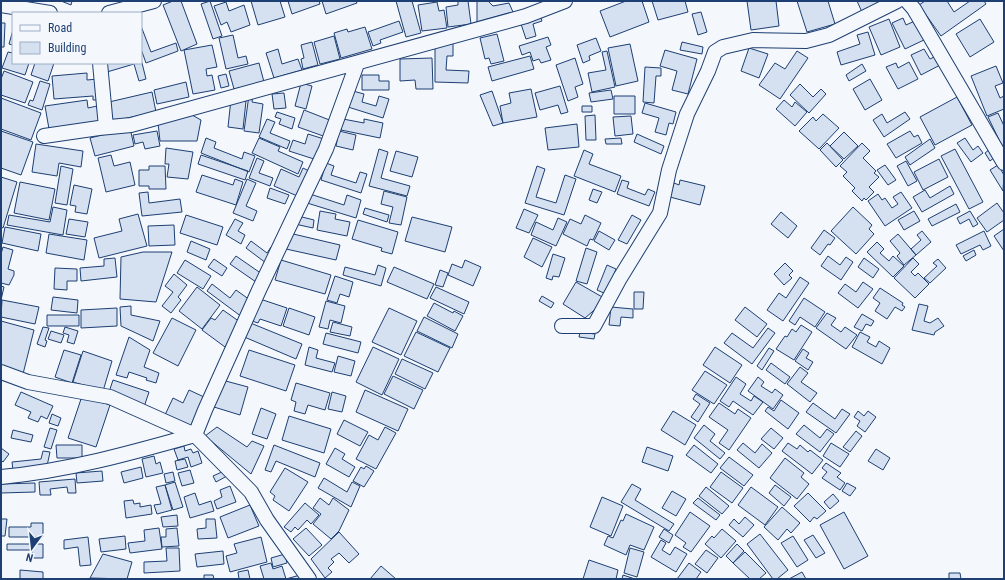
<svg xmlns="http://www.w3.org/2000/svg" width="1005" height="580" font-family="'Roboto Condensed',sans-serif">
	<style>
		.building { fill: #d5e0f0; stroke: #1d3f73 }
		.lines { fill: none; stroke-linecap: round; stroke-linejoin: round }
		.street-casing { stroke: #1d3f73; stroke-width: 16 }
		.street { stroke: #f4f7fb; stroke-width: 14 }
	</style>
	<rect width="100%" height="100%" fill="#f4f7fb"/>
	<path class="building" d="M 61,1 L 72,1 L 71,5 Z
		M 173,1 L 181,1 L 197,44 L 181,51 L 163,5 Z
		M 210,1 L 222,36 L 213,39 L 201,4 Z
		M 251,1 L 280,1 L 285,17 L 258,25 Z
		M 288,1 L 319,1 L 320,4 L 292,14 Z
		M 322,1 L 356,1 L 357,3 L 326,14 Z
		M 396,1 L 412,1 L 421,33 L 406,37 Z
		M 458,1 L 468,1 L 471,24 L 448,27 L 446,7 L 458,5 Z
		M 477,1 L 488,1 L 493,6 L 509,3 L 513,12 L 477,22 Z
		M 626,1 L 642,1 L 649,22 L 610,37 L 600,11 Z
		M 652,1 L 685,1 L 688,12 L 658,20 Z
		M 747,1 L 776,1 L 779,26 L 751,30 Z
		M 797,1 L 828,1 L 835,24 L 807,32 Z
		M 857,1 L 881,1 L 882,3 L 862,12 Z
		M 925,1 L 947,1 L 954,12 L 970,1 L 984,1 L 986,4 L 941,36 L 919,5 Z
		M 226,2 L 229,11 L 244,5 L 250,25 L 231,32 L 227,22 L 221,25 L 214,6 Z
		M 437,2 L 439,11 L 444,10 L 447,28 L 422,31 L 418,5 Z
		M 701,12 L 707,32 L 698,35 L 692,14 Z
		M 540,15 L 542,21 L 533,24 L 536,36 L 526,39 L 520,21 Z
		M 903,18 L 906,25 L 917,20 L 926,39 L 905,49 L 892,23 Z
		M 889,19 L 900,47 L 881,55 L 869,27 Z
		M 980,19 L 994,42 L 970,57 L 956,34 Z
		M 399,21 L 403,32 L 380,40 L 381,43 L 373,46 L 368,32 Z
		M 1,23 L 5,23 L 4,47 L 1,47 Z
		M 141,26 L 151,52 L 176,43 L 178,51 L 146,63 L 141,49 Z
		M 365,27 L 372,49 L 341,58 L 334,33 L 347,29 L 348,32 Z
		M 13,30 L 13,45 L 9,44 Z
		M 868,32 L 875,55 L 841,65 L 837,52 L 860,44 L 857,35 Z
		M 497,34 L 504,61 L 491,64 L 489,58 L 485,59 L 480,38 Z
		M 233,35 L 238,58 L 246,56 L 248,64 L 226,69 L 219,38 Z
		M 334,36 L 340,59 L 320,64 L 314,42 Z
		M 548,37 L 551,45 L 546,47 L 551,60 L 541,63 L 539,59 L 533,61 L 530,52 L 522,55 L 519,46 Z
		M 596,38 L 601,51 L 589,56 L 590,60 L 583,63 L 577,45 Z
		M 312,42 L 318,65 L 303,69 L 301,59 L 304,58 L 301,45 Z
		M 682,42 L 703,47 L 702,54 L 680,50 Z
		M 435,43 L 453,43 L 453,56 L 447,56 L 446,70 L 469,71 L 468,83 L 435,82 Z
		M 630,44 L 638,81 L 616,86 L 608,48 Z
		M 212,45 L 217,67 L 206,69 L 207,76 L 212,75 L 215,90 L 193,94 L 184,50 Z
		M 749,48 L 768,54 L 759,78 L 741,71 Z
		M 278,49 L 282,64 L 298,59 L 302,70 L 274,78 L 266,53 Z
		M 924,49 L 930,59 L 938,55 L 942,64 L 921,75 L 911,55 Z
		M 665,50 L 697,59 L 688,94 L 672,90 L 677,71 L 660,66 Z
		M 607,51 L 615,87 L 592,92 L 588,73 L 606,70 L 602,52 Z
		M 797,51 L 808,58 L 780,99 L 759,85 L 775,63 L 785,69 Z
		M 8,52 L 13,53 L 13,63 L 29,63 L 25,75 L 2,68 Z
		M 530,56 L 534,69 L 492,81 L 488,67 Z
		M 432,58 L 433,89 L 416,89 L 415,80 L 400,81 L 400,59 Z
		M 575,58 L 583,84 L 575,87 L 578,97 L 568,101 L 556,65 Z
		M 141,59 L 146,79 L 139,81 L 134,64 L 107,72 L 106,63 L 141,63 Z
		M 909,62 L 918,79 L 898,89 L 886,67 L 896,63 L 898,68 Z
		M 35,63 L 54,63 L 48,81 L 31,75 Z
		M 259,63 L 264,82 L 234,89 L 229,71 Z
		M 862,64 L 866,71 L 849,81 L 846,75 Z
		M 996,66 L 1003,83 L 995,86 L 1000,98 L 1004,96 L 1004,109 L 987,116 L 971,76 Z
		M 645,67 L 661,68 L 661,76 L 656,76 L 654,103 L 643,102 Z
		M 4,71 L 33,82 L 25,103 L 1,95 L 1,79 Z
		M 87,73 L 87,80 L 98,79 L 100,100 L 93,100 L 93,96 L 54,99 L 52,76 Z
		M 226,74 L 229,86 L 221,88 L 218,76 Z
		M 362,75 L 379,75 L 379,81 L 389,81 L 389,90 L 362,90 Z
		M 870,79 L 882,100 L 865,110 L 853,89 Z
		M 40,81 L 50,84 L 42,110 L 28,105 L 30,100 L 33,101 Z
		M 186,82 L 189,97 L 157,104 L 154,90 Z
		M 301,83 L 312,86 L 306,109 L 295,106 Z
		M 800,84 L 813,97 L 821,89 L 826,94 L 809,113 L 790,95 Z
		M 560,86 L 568,112 L 561,114 L 558,105 L 540,110 L 535,93 Z
		M 531,89 L 537,117 L 503,123 L 500,106 L 511,103 L 509,93 Z
		M 611,90 L 613,99 L 591,102 L 589,93 Z
		M 353,91 L 364,94 L 362,102 L 376,106 L 379,96 L 389,99 L 383,118 L 348,107 Z
		M 492,91 L 503,123 L 493,126 L 480,95 Z
		M 152,92 L 156,112 L 113,121 L 109,102 Z
		M 284,93 L 286,108 L 274,109 L 272,94 Z
		M 249,95 L 253,95 L 252,102 L 263,104 L 259,133 L 244,131 Z
		M 614,96 L 635,96 L 635,114 L 614,114 Z
		M 957,97 L 972,125 L 935,145 L 920,117 Z
		M 1,98 L 41,113 L 31,140 L 1,129 Z
		M 231,99 L 246,101 L 243,129 L 228,127 Z
		M 87,100 L 88,108 L 97,106 L 99,121 L 49,129 L 45,106 Z
		M 784,100 L 792,107 L 795,102 L 807,112 L 795,126 L 776,109 Z
		M 645,103 L 676,112 L 673,124 L 669,123 L 666,135 L 655,132 L 659,118 L 642,113 Z
		M 582,106 L 592,106 L 592,112 L 582,112 Z
		M 304,110 L 332,121 L 326,137 L 298,127 Z
		M 277,112 L 295,118 L 292,129 L 279,124 L 281,119 L 275,117 Z
		M 905,112 L 910,119 L 884,137 L 873,120 L 882,114 L 887,123 Z
		M 998,113 L 1004,126 L 1004,150 L 988,117 Z
		M 823,114 L 839,128 L 819,149 L 799,131 L 813,117 L 816,121 Z
		M 192,115 L 201,120 L 197,141 L 160,141 L 158,123 Z
		M 595,115 L 596,140 L 586,140 L 585,116 Z
		M 631,116 L 633,134 L 615,136 L 613,117 Z
		M 267,119 L 275,122 L 270,133 L 290,141 L 287,149 L 259,137 Z
		M 343,119 L 364,123 L 364,119 L 383,123 L 380,138 L 341,130 Z
		M 577,124 L 579,147 L 548,150 L 545,128 Z
		M 130,128 L 134,146 L 95,156 L 90,138 Z
		M 1,131 L 33,142 L 21,175 L 1,168 Z
		M 157,131 L 160,146 L 145,149 L 143,142 L 135,144 L 133,135 Z
		M 339,131 L 356,135 L 353,150 L 336,146 Z
		M 910,131 L 914,137 L 918,135 L 922,143 L 896,158 L 887,144 Z
		M 844,132 L 858,146 L 844,159 L 830,146 Z
		M 308,134 L 324,139 L 317,160 L 289,151 L 293,140 L 305,144 Z
		M 637,134 L 664,146 L 661,154 L 634,142 Z
		M 206,138 L 216,142 L 214,148 L 242,159 L 244,152 L 255,156 L 249,172 L 201,153 Z
		M 259,138 L 280,147 L 278,151 L 303,162 L 298,174 L 252,153 Z
		M 621,138 L 622,144 L 606,144 L 605,139 Z
		M 965,138 L 973,150 L 978,146 L 983,153 L 971,162 L 957,143 Z
		M 930,139 L 935,148 L 910,165 L 905,157 Z
		M 827,143 L 843,160 L 836,167 L 820,150 Z
		M 862,143 L 870,151 L 863,158 L 876,171 L 874,173 L 879,177 L 869,187 L 874,192 L 866,200 L 864,198 L 862,201 L 852,191 L 855,188 L 843,176 L 847,172 L 840,166 Z
		M 36,144 L 83,151 L 81,167 L 59,163 L 57,176 L 32,172 Z
		M 166,148 L 193,152 L 188,179 L 167,177 L 169,164 L 165,164 Z
		M 379,149 L 388,152 L 381,178 L 410,186 L 407,196 L 369,186 Z
		M 955,149 L 983,202 L 969,209 L 941,156 Z
		M 990,149 L 995,157 L 990,161 L 985,153 Z
		M 584,150 L 593,154 L 589,164 L 621,176 L 615,192 L 574,176 Z
		M 396,151 L 418,157 L 412,177 L 390,171 Z
		M 111,155 L 114,166 L 130,162 L 135,185 L 106,192 L 98,158 Z
		M 201,155 L 248,171 L 245,180 L 198,164 Z
		M 257,158 L 264,161 L 259,173 L 273,178 L 270,186 L 249,178 Z
		M 939,159 L 948,177 L 923,190 L 914,172 Z
		M 906,161 L 917,181 L 908,186 L 897,166 Z
		M 326,163 L 334,166 L 331,175 L 356,183 L 360,172 L 367,174 L 361,193 L 321,180 Z
		M 885,165 L 896,180 L 888,185 L 877,170 Z
		M 998,165 L 1004,175 L 1003,191 L 990,170 Z
		M 61,166 L 73,169 L 67,205 L 55,203 Z
		M 149,166 L 165,166 L 166,189 L 149,189 L 149,186 L 139,186 L 139,170 L 149,170 Z
		M 537,166 L 545,169 L 536,197 L 556,203 L 565,175 L 576,179 L 564,215 L 525,203 Z
		M 303,168 L 313,173 L 302,198 L 274,186 L 281,169 L 299,177 Z
		M 202,175 L 233,185 L 235,179 L 243,182 L 236,205 L 196,192 Z
		M 1,177 L 17,182 L 3,228 L 1,227 Z
		M 247,179 L 256,183 L 246,206 L 257,211 L 253,221 L 233,213 Z
		M 622,180 L 629,182 L 627,188 L 645,195 L 648,189 L 655,192 L 649,206 L 617,194 Z
		M 680,180 L 705,186 L 700,205 L 670,197 L 674,183 L 679,185 Z
		M 20,182 L 55,189 L 49,220 L 14,213 Z
		M 74,185 L 92,189 L 87,214 L 75,212 L 76,206 L 70,205 Z
		M 950,186 L 954,194 L 922,212 L 913,197 L 925,190 L 930,198 Z
		M 270,188 L 289,195 L 285,204 L 267,198 Z
		M 593,189 L 602,192 L 597,203 L 589,200 Z
		M 384,191 L 407,197 L 401,225 L 389,223 L 393,207 L 381,204 Z
		M 148,192 L 149,203 L 180,199 L 182,212 L 142,216 L 139,193 Z
		M 901,192 L 912,208 L 885,226 L 868,201 L 878,194 L 882,200 L 885,198 L 892,208 L 898,204 L 893,197 Z
		M 310,194 L 344,205 L 347,195 L 361,200 L 356,218 L 307,203 Z
		M 997,203 L 1004,213 L 1004,220 L 987,232 L 977,218 Z
		M 956,204 L 960,212 L 932,226 L 928,219 Z
		M 53,207 L 67,210 L 63,235 L 7,225 L 9,215 L 50,222 Z
		M 853,207 L 872,225 L 869,229 L 874,234 L 856,254 L 831,231 Z
		M 365,208 L 389,215 L 387,222 L 363,214 Z
		M 524,209 L 538,215 L 529,233 L 516,228 Z
		M 320,211 L 336,214 L 335,219 L 350,222 L 347,236 L 317,230 Z
		M 914,211 L 920,221 L 904,230 L 898,220 Z
		M 970,211 L 978,224 L 973,227 L 969,219 L 960,224 L 957,218 Z
		M 781,212 L 797,226 L 788,238 L 771,224 Z
		M 138,214 L 147,246 L 99,258 L 94,238 L 122,231 L 119,219 Z
		M 186,215 L 223,227 L 217,245 L 180,233 Z
		M 585,215 L 601,223 L 593,240 L 590,239 L 587,246 L 563,234 L 570,219 L 581,224 Z
		M 632,215 L 641,220 L 627,244 L 618,240 Z
		M 302,217 L 314,220 L 313,228 L 295,224 Z
		M 412,217 L 452,227 L 445,252 L 405,241 Z
		M 558,218 L 567,222 L 556,246 L 531,235 L 536,222 L 553,230 Z
		M 69,219 L 88,222 L 85,237 L 66,234 Z
		M 235,219 L 243,223 L 238,231 L 245,235 L 241,244 L 226,235 Z
		M 358,220 L 398,232 L 392,254 L 381,251 L 382,248 L 352,239 Z
		M 174,225 L 175,245 L 149,246 L 148,226 Z
		M 5,227 L 41,234 L 38,251 L 2,243 Z
		M 1004,229 L 1004,251 L 994,236 Z
		M 824,230 L 835,238 L 830,245 L 828,244 L 820,255 L 811,248 Z
		M 599,231 L 615,240 L 609,250 L 594,241 Z
		M 922,231 L 931,242 L 916,255 L 911,249 L 921,240 L 917,235 Z
		M 984,231 L 991,246 L 983,250 L 980,245 L 961,254 L 956,245 Z
		M 289,233 L 340,245 L 336,260 L 286,249 Z
		M 49,234 L 87,240 L 84,260 L 46,253 Z
		M 898,234 L 916,255 L 904,265 L 897,256 L 900,253 L 890,241 Z
		M 533,238 L 552,247 L 542,267 L 524,257 Z
		M 191,241 L 210,249 L 206,260 L 187,252 Z
		M 251,241 L 267,253 L 271,247 L 276,251 L 266,263 L 246,248 Z
		M 877,242 L 884,249 L 880,253 L 889,261 L 893,256 L 904,266 L 893,277 L 867,252 Z
		M 3,247 L 13,250 L 8,269 L 14,271 L 14,275 L 9,285 L 1,283 L 1,254 Z
		M 586,248 L 597,252 L 587,284 L 576,281 Z
		M 974,250 L 976,255 L 966,261 L 963,256 Z
		M 143,252 L 172,252 L 156,302 L 120,299 L 121,257 Z
		M 553,254 L 565,258 L 559,277 L 553,276 L 552,280 L 546,278 Z
		M 236,256 L 262,274 L 256,282 L 230,264 Z
		M 828,256 L 840,265 L 846,257 L 853,262 L 841,280 L 821,266 Z
		M 115,258 L 117,277 L 81,281 L 80,268 L 104,266 L 104,259 Z
		M 864,258 L 879,269 L 873,278 L 858,267 Z
		M 913,258 L 919,264 L 911,272 L 915,276 L 918,273 L 929,284 L 915,298 L 894,278 Z
		M 214,259 L 227,268 L 222,276 L 208,267 Z
		M 938,259 L 946,268 L 930,283 L 924,278 L 937,266 L 933,263 Z
		M 185,260 L 211,276 L 203,289 L 177,273 Z
		M 281,260 L 331,275 L 325,294 L 275,280 Z
		M 465,260 L 481,267 L 473,286 L 448,275 L 452,264 L 462,268 Z
		M 785,263 L 793,271 L 789,275 L 792,278 L 784,285 L 774,274 Z
		M 378,265 L 386,268 L 381,286 L 343,275 L 345,267 L 375,275 Z
		M 607,265 L 616,269 L 606,294 L 597,290 Z
		M 394,267 L 434,284 L 427,299 L 387,282 Z
		M 55,268 L 77,269 L 77,281 L 67,281 L 67,290 L 54,289 Z
		M 440,270 L 448,273 L 443,287 L 435,285 Z
		M 174,274 L 187,285 L 178,297 L 181,300 L 171,313 L 162,306 L 173,292 L 165,286 Z
		M 335,276 L 353,282 L 349,297 L 340,294 L 337,303 L 327,300 Z
		M 800,277 L 809,283 L 783,321 L 767,310 L 779,293 L 786,298 Z
		M 576,282 L 604,298 L 599,306 L 585,318 L 563,304 Z
		M 863,282 L 873,289 L 858,308 L 838,293 L 845,284 L 856,292 Z
		M 212,284 L 230,298 L 236,290 L 250,300 L 242,317 L 207,291 Z
		M 1,286 L 4,287 L 1,300 Z
		M 197,287 L 220,305 L 202,329 L 179,311 Z
		M 436,287 L 469,302 L 464,314 L 430,298 Z
		M 880,288 L 903,303 L 902,305 L 905,307 L 902,311 L 895,307 L 887,319 L 875,311 L 880,303 L 873,298 Z
		M 634,292 L 644,292 L 643,309 L 634,309 Z
		M 542,296 L 554,303 L 551,308 L 539,301 Z
		M 53,297 L 78,300 L 77,313 L 51,310 Z
		M 257,298 L 287,308 L 281,326 L 260,319 L 258,323 L 249,320 Z
		M 804,298 L 825,312 L 815,327 L 800,317 L 795,325 L 789,321 Z
		M 2,300 L 39,307 L 35,324 L 1,317 Z
		M 326,301 L 345,306 L 341,323 L 330,320 L 328,329 L 319,327 Z
		M 434,303 L 453,313 L 454,311 L 463,316 L 455,331 L 427,316 Z
		M 919,304 L 928,306 L 924,321 L 930,323 L 938,318 L 944,326 L 935,332 L 934,335 L 912,330 Z
		M 131,306 L 131,315 L 160,321 L 153,341 L 121,326 L 120,307 Z
		M 611,307 L 633,309 L 633,318 L 621,317 L 620,326 L 609,325 Z
		M 745,307 L 767,324 L 757,337 L 735,320 Z
		M 117,308 L 117,326 L 81,328 L 81,310 Z
		M 289,308 L 315,317 L 309,335 L 283,326 Z
		M 389,308 L 417,321 L 401,355 L 372,342 Z
		M 223,310 L 240,322 L 225,347 L 202,330 L 211,318 L 215,320 Z
		M 827,313 L 836,318 L 831,325 L 841,332 L 845,327 L 857,335 L 846,349 L 816,328 Z
		M 862,314 L 874,321 L 871,326 L 866,324 L 862,331 L 854,327 Z
		M 47,315 L 79,315 L 79,326 L 47,326 Z
		M 424,317 L 458,334 L 452,348 L 417,331 Z
		M 172,318 L 196,330 L 178,366 L 153,353 Z
		M 1,321 L 34,330 L 23,374 L 1,366 Z
		M 248,322 L 302,344 L 296,359 L 242,336 Z
		M 333,322 L 352,327 L 350,336 L 330,332 Z
		M 801,325 L 812,332 L 794,360 L 776,349 L 785,336 L 787,337 L 792,329 L 796,332 Z
		M 43,327 L 49,328 L 45,340 L 47,341 L 45,347 L 37,344 Z
		M 65,327 L 78,331 L 74,344 L 67,342 L 69,335 L 63,333 Z
		M 768,328 L 775,333 L 752,364 L 724,343 L 732,333 L 753,348 Z
		M 51,331 L 64,335 L 61,343 L 48,339 Z
		M 416,332 L 450,348 L 438,372 L 404,356 Z
		M 580,332 L 595,334 L 594,339 L 579,337 Z
		M 860,332 L 870,337 L 867,342 L 876,347 L 879,341 L 890,348 L 882,364 L 852,347 Z
		M 326,333 L 361,342 L 358,353 L 323,344 Z
		M 129,337 L 150,350 L 144,367 L 159,373 L 156,383 L 146,380 L 147,378 L 129,372 L 127,378 L 116,375 Z
		M 309,347 L 318,350 L 316,358 L 335,363 L 332,372 L 305,365 Z
		M 373,347 L 399,359 L 382,395 L 356,382 Z
		M 715,347 L 742,365 L 730,383 L 703,365 Z
		M 769,348 L 774,351 L 762,370 L 757,366 Z
		M 803,349 L 809,353 L 806,358 L 813,362 L 808,370 L 795,361 Z
		M 64,350 L 81,355 L 72,383 L 55,377 Z
		M 249,350 L 295,365 L 286,391 L 240,376 Z
		M 83,351 L 112,361 L 103,391 L 73,382 Z
		M 338,356 L 355,361 L 351,376 L 334,372 Z
		M 402,359 L 433,373 L 425,389 L 395,374 Z
		M 771,363 L 790,377 L 785,384 L 766,370 Z
		M 800,367 L 808,373 L 801,382 L 817,393 L 810,402 L 787,384 Z
		M 705,371 L 727,385 L 714,404 L 692,390 Z
		M 393,376 L 423,390 L 414,409 L 384,394 Z
		M 736,377 L 746,384 L 740,394 L 751,401 L 754,396 L 763,402 L 753,415 L 733,401 L 729,407 L 720,401 Z
		M 758,377 L 764,382 L 761,386 L 772,393 L 775,389 L 783,395 L 773,409 L 748,391 Z
		M 113,380 L 149,392 L 144,407 L 108,395 Z
		M 222,380 L 248,387 L 240,415 L 214,407 Z
		M 296,383 L 330,393 L 325,410 L 308,405 L 305,414 L 294,411 L 296,402 L 291,400 Z
		M 189,390 L 204,397 L 192,426 L 165,415 L 173,398 L 183,403 Z
		M 365,390 L 408,409 L 398,431 L 356,412 Z
		M 21,392 L 53,406 L 47,419 L 41,416 L 38,422 L 28,418 L 31,412 L 15,405 Z
		M 332,392 L 346,396 L 342,412 L 328,409 Z
		M 696,394 L 710,403 L 698,422 L 691,417 L 700,404 L 693,399 Z
		M 82,396 L 110,405 L 96,447 L 68,438 Z
		M 781,400 L 799,413 L 788,429 L 765,411 L 768,407 L 774,411 Z
		M 719,403 L 735,414 L 738,409 L 751,418 L 729,450 L 719,443 L 728,430 L 709,417 Z
		M 813,403 L 835,419 L 842,409 L 850,414 L 836,433 L 806,412 Z
		M 261,408 L 276,414 L 267,439 L 252,434 Z
		M 673,411 L 696,425 L 685,445 L 661,430 Z
		M 858,411 L 864,416 L 868,411 L 876,417 L 865,432 L 857,426 L 860,421 L 854,417 Z
		M 52,414 L 61,418 L 58,426 L 49,423 Z
		M 289,416 L 331,429 L 324,453 L 282,440 Z
		M 344,420 L 368,432 L 360,446 L 337,434 Z
		M 704,425 L 715,434 L 710,441 L 725,453 L 720,459 L 694,438 Z
		M 804,425 L 820,438 L 827,429 L 834,434 L 820,452 L 796,434 Z
		M 217,427 L 247,447 L 252,441 L 264,446 L 251,474 L 205,436 Z
		M 385,427 L 396,433 L 376,469 L 356,459 L 369,435 L 378,440 Z
		M 50,428 L 57,430 L 51,449 L 44,447 Z
		M 771,428 L 783,438 L 774,449 L 761,439 Z
		M 13,430 L 33,435 L 31,442 L 11,438 Z
		M 856,431 L 862,436 L 850,452 L 843,447 Z
		M 743,443 L 755,453 L 762,444 L 772,453 L 759,468 L 737,450 Z
		M 788,443 L 797,449 L 800,445 L 808,452 L 810,450 L 823,460 L 812,474 L 782,451 Z
		M 831,443 L 849,454 L 840,467 L 823,456 Z
		M 56,445 L 82,445 L 82,458 L 57,458 Z
		M 274,445 L 320,463 L 315,477 L 276,461 L 271,472 L 265,470 Z
		M 694,445 L 718,464 L 711,473 L 686,455 Z
		M 184,446 L 185,451 L 191,449 L 193,453 L 198,451 L 202,463 L 191,467 L 188,457 L 178,460 L 174,449 Z
		M 647,447 L 673,456 L 668,471 L 642,462 Z
		M 1,448 L 9,454 L 3,462 L 1,460 Z
		M 335,448 L 345,454 L 342,459 L 355,467 L 349,477 L 326,464 Z
		M 876,449 L 890,458 L 883,470 L 868,461 Z
		M 43,451 L 50,452 L 47,466 L 13,470 L 12,462 L 41,459 Z
		M 154,456 L 156,464 L 160,462 L 163,473 L 146,477 L 142,459 Z
		M 729,457 L 753,475 L 744,486 L 720,468 Z
		M 785,458 L 804,473 L 801,477 L 809,484 L 797,499 L 770,478 Z
		M 185,459 L 188,467 L 177,470 L 175,461 Z
		M 826,463 L 841,473 L 837,477 L 845,483 L 840,490 L 822,478 L 827,472 L 822,468 Z
		M 366,466 L 374,471 L 364,487 L 353,481 L 361,467 L 364,469 Z
		M 141,467 L 143,478 L 124,483 L 121,472 Z
		M 285,468 L 308,482 L 289,511 L 273,500 L 275,496 L 270,492 Z
		M 190,470 L 194,483 L 182,486 L 178,473 Z
		M 102,471 L 103,481 L 77,483 L 76,473 Z
		M 224,471 L 227,476 L 216,482 L 213,476 Z
		M 173,472 L 175,481 L 166,483 L 164,474 Z
		M 721,472 L 743,488 L 732,503 L 710,487 Z
		M 324,478 L 347,492 L 352,482 L 360,486 L 351,507 L 318,488 Z
		M 75,479 L 76,493 L 68,493 L 67,487 L 50,489 L 51,495 L 40,495 L 39,482 Z
		M 175,482 L 183,507 L 173,510 L 165,485 Z
		M 35,483 L 35,492 L 1,493 L 1,484 Z
		M 847,483 L 856,488 L 850,496 L 842,491 Z
		M 632,484 L 641,489 L 635,500 L 674,524 L 669,531 L 621,502 Z
		M 165,485 L 172,510 L 157,514 L 154,505 L 161,504 L 156,487 Z
		M 775,485 L 791,497 L 784,506 L 769,493 Z
		M 230,486 L 236,502 L 217,509 L 214,501 L 222,497 L 220,490 Z
		M 706,487 L 729,506 L 722,514 L 699,496 Z
		M 751,487 L 778,507 L 765,525 L 738,505 Z
		M 672,491 L 686,499 L 676,516 L 662,508 Z
		M 195,493 L 199,505 L 211,501 L 214,511 L 190,518 L 184,497 Z
		M 808,493 L 826,511 L 817,519 L 814,517 L 810,522 L 794,506 Z
		M 833,494 L 839,501 L 830,509 L 824,502 Z
		M 602,497 L 623,506 L 611,536 L 590,527 Z
		M 320,498 L 329,505 L 333,498 L 349,510 L 339,531 L 331,539 L 313,524 L 321,514 L 313,508 Z
		M 698,498 L 720,515 L 716,520 L 693,503 Z
		M 133,500 L 134,504 L 140,503 L 140,507 L 151,505 L 152,514 L 126,518 L 124,501 Z
		M 305,503 L 319,515 L 311,524 L 307,520 L 298,530 L 295,527 L 291,532 L 284,527 Z
		M 250,505 L 259,526 L 228,538 L 220,517 Z
		M 782,507 L 800,523 L 791,533 L 787,529 L 778,540 L 764,527 Z
		M 690,512 L 710,526 L 691,552 L 683,547 L 686,543 L 675,535 Z
		M 844,512 L 868,556 L 844,569 L 820,525 Z
		M 626,514 L 654,527 L 644,550 L 630,545 L 626,555 L 604,545 L 608,536 L 613,538 L 621,520 L 623,521 Z
		M 177,515 L 178,526 L 163,527 L 161,517 Z
		M 745,517 L 754,525 L 743,537 L 729,525 L 734,519 L 739,524 Z
		M 1,519 L 7,519 L 5,536 L 1,536 Z
		M 206,519 L 215,519 L 217,538 L 198,539 L 197,529 L 206,528 Z
		M 31,523 L 43,523 L 43,537 L 9,537 L 9,527 L 31,527 Z
		M 159,528 L 162,549 L 130,553 L 128,543 L 145,541 L 144,530 Z
		M 177,528 L 179,546 L 162,547 L 161,537 L 166,537 L 166,529 Z
		M 306,528 L 322,545 L 309,556 L 293,539 Z
		M 664,529 L 673,535 L 669,543 L 659,537 Z
		M 722,529 L 736,541 L 721,558 L 705,544 L 712,536 L 714,538 Z
		M 339,532 L 359,554 L 349,563 L 339,553 L 331,559 L 334,562 L 328,568 L 332,572 L 325,578 L 311,559 Z
		M 760,534 L 788,570 L 777,579 L 773,579 L 747,544 Z
		M 813,535 L 825,553 L 816,558 L 804,540 Z
		M 125,536 L 126,549 L 101,552 L 99,539 Z
		M 793,536 L 808,560 L 797,567 L 781,543 Z
		M 88,537 L 91,565 L 80,566 L 78,547 L 64,549 L 64,540 Z
		M 261,537 L 267,562 L 230,572 L 226,556 L 237,553 L 234,544 Z
		M 661,540 L 666,543 L 662,550 L 670,555 L 675,547 L 687,554 L 676,572 L 651,557 Z
		M 7,544 L 43,544 L 43,558 L 32,558 L 32,550 L 7,550 Z
		M 737,544 L 744,551 L 733,563 L 726,556 Z
		M 166,548 L 179,548 L 180,571 L 144,573 L 144,562 L 167,561 Z
		M 630,548 L 644,552 L 637,577 L 624,573 Z
		M 706,550 L 718,558 L 707,573 L 695,564 Z
		M 223,551 L 224,564 L 197,567 L 195,554 Z
		M 745,552 L 766,573 L 759,579 L 750,579 L 733,563 Z
		M 103,554 L 132,562 L 127,579 L 90,578 Z
		M 285,554 L 287,563 L 273,567 L 271,558 Z
		M 589,560 L 618,570 L 616,579 L 583,579 Z
		M 271,563 L 273,569 L 282,566 L 286,579 L 300,575 L 301,579 L 264,579 L 260,566 Z
		M 689,563 L 701,572 L 696,579 L 677,579 Z
		M 381,566 L 396,579 L 370,579 Z
		M 20,570 L 43,572 L 43,579 L 20,579 Z
		M 248,570 L 250,579 L 239,579 L 238,572 Z
		M 802,572 L 806,579 L 789,579 Z
		M 949,573 L 960,573 L 961,579 L 976,579 L 949,579 Z
		M 204,575 L 213,575 L 214,579 L 204,579 Z
		M 623,575 L 635,579 L 622,579 Z"/>
	<g class="lines">
		<defs>
			<path id="street" d="M 907,1 L 914,9 L 1004,163
				M 1,5 L 50,13
				M 109,13 L 154,1
				M 100,63 L 106,127
				M 44,136 L 99,128 L 131,125 L 526,16 L 565,1
				M 562,326 L 594,326 L 620,278 L 660,213 L 669,170 L 687,114 L 708,71 L 715,52 L 723,47 L 753,40 L 806,41 L 829,35 L 897,1
				M 1,372 L 28,382 L 110,397 L 195,435 L 251,492 L 267,520 L 309,579
				M 1,477 C 67,471 131,453 195,435 L 205,410 L 259,290 L 326,149 L 357,64"/>
		</defs>
		<use href="#street" class="street-casing"/>
		<use href="#street" class="street"/>
	</g>
	<rect width="1005" height="580" fill="none" stroke="#1d3f73" stroke-width="4"/>
	<rect x="12" y="12" width="130" height="52" fill="#f4f7fb" stroke="#9eadc5"/>
	<rect x="20" y="25" width="20" height="6" fill="#f4f7fb" stroke="#9eadc5"/>
	<text x="48" y="32" font-size="12" fill="#1d3f73">Road</text>
	<rect x="20" y="42" width="20" height="12" fill="#d5e0f0" stroke="#9eadc5"/>
	<text x="48" y="52" font-size="12" fill="#1d3f73">Building</text>
	<g transform="translate(32 548) rotate(195)" stroke="#f4f7fb" stroke-width="3" paint-order="stroke">
	<path d="M0-3L7 15L0 10L-7 15Z" fill="#1d3f73"/>
	<text y="-6" font-size="11" font-weight="bold" text-anchor="middle" fill="#1d3f73">N</text>
	</g>
</svg>
